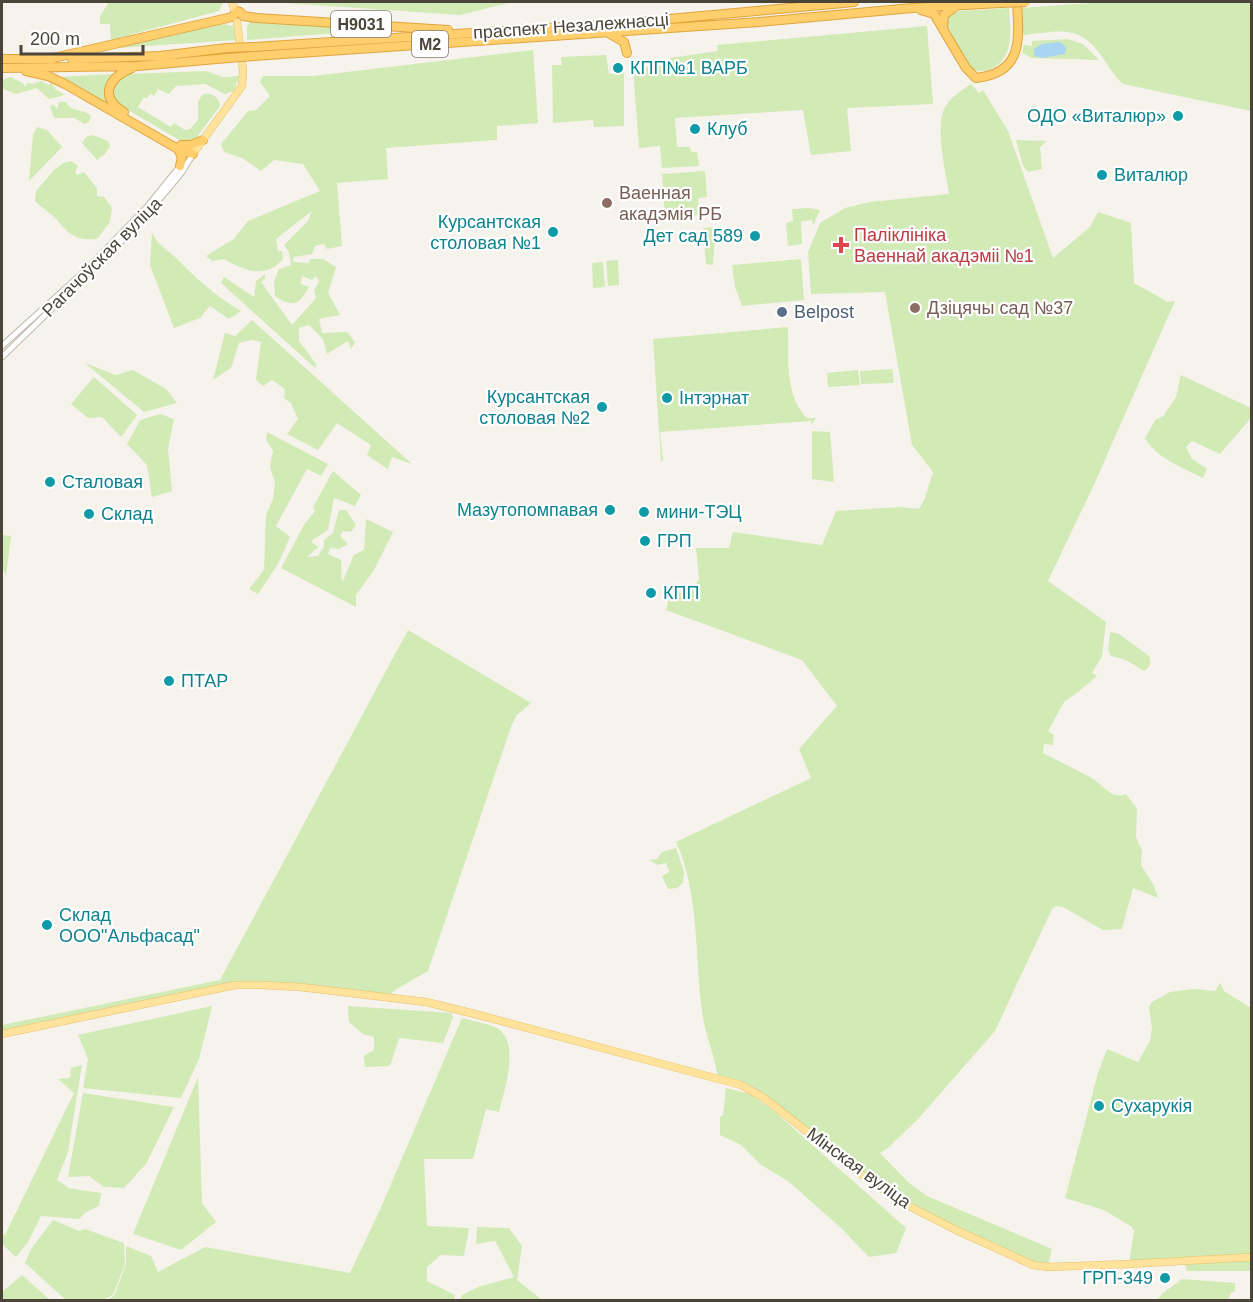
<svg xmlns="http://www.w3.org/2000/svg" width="1253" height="1302" font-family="Arial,sans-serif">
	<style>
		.green { fill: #d2eab5 }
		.water { fill: #a9d4f2 }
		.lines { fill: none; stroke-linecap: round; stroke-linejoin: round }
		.minor-casing { stroke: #c2bbae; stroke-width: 7 }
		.major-casing { stroke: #e6c16a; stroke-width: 8 }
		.highway-casing { stroke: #e0a43c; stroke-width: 10 }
		.minor { stroke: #fff; stroke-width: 5 }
		.major { stroke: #ffe39c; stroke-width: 7 }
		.highway { stroke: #ffcf6e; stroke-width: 8 }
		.highway-bridge-casing { stroke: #e0a43c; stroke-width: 10; stroke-linecap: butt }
		.highway-bridge { stroke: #ffcf6e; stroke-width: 8 }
		.culture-dot { fill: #0f9aa8; stroke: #fff; stroke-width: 2 }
		.education-dot { fill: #8d6e63; stroke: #fff; stroke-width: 2 }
		.health-dot { fill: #e0444e; stroke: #fff; stroke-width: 2 }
		.service-dot { fill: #5c6f8a; stroke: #fff; stroke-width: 2 }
		.labels { text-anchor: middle; stroke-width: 4.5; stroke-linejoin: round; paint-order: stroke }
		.shield { fill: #fff; stroke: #817c74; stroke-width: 1.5 }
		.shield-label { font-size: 16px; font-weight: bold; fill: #4b4439 }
		.street-label { font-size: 18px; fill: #4b4439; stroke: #fff }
		.culture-label { font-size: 18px; fill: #0d838f; stroke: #fff; text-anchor: start }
		.education-label { font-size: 18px; fill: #785e54; stroke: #fff; text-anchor: start }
		.health-label { font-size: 18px; fill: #be3a42; stroke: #fff; text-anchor: start }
		.service-label { font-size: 18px; fill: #4e5e75; stroke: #fff; text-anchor: start }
	</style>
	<rect width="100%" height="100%" fill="#f6f3ec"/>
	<path class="green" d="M 109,2 L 223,2 L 219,11 L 111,40 L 110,24 L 100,24 L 100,16 Z
		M 271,2 L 512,2 L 460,15 Z
		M 1107,2 L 1251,2 L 1251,111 L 1123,84 C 1115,77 1109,67 1103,58 C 1080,24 1061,31 1025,35 L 1022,33 L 1019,8 Z
		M 1009,8 C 1010,29 1015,52 996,66 C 989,71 982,72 974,70 C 963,60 941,28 948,15 L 960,11 Z
		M 250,22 L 388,29 L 247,40 L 247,26 Z
		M 224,24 L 233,26 L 236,40 L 103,49 Z
		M 927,26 L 933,104 L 847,108 L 851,151 L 811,155 L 803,110 L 675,118 L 677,147 L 690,147 L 691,152 L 697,152 L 699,166 L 662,168 L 660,146 L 639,148 L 633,68 L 670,65 L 670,58 L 718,51 L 717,45 Z
		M 1068,39 L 1083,44 L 1099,60 L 1032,58 L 1022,53 L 1024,45 L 1032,46 L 1032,41 Z
		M 533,50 L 538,123 L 497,126 L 497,140 L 386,148 L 388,179 L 337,183 L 342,246 L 327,249 L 324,244 L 315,246 L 312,254 L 294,257 L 293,262 L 309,263 L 310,259 L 323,259 L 336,267 L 328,293 L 340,315 L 319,319 L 322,333 L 347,332 L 355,342 L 351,349 L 348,341 L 327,354 L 323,339 L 309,325 L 299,328 L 299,341 L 316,364 L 315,368 L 221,283 L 224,277 L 254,297 L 256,281 L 265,274 L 265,279 L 261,282 L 292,325 L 316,298 L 314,290 L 319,282 L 316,276 L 312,280 L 302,276 L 301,284 L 309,287 C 299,305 293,308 275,296 L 274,282 L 279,269 L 291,265 L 289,252 L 284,245 L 308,221 L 312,211 L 276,239 L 278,251 L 282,251 L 283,259 C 265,280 244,270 224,259 L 212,261 L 206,256 L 234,239 L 248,221 L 320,191 L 303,164 L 274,160 L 261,171 L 242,158 L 224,152 L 221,144 L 248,111 L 256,110 L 270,96 L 260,82 L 263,76 L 313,76 Z
		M 606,55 L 609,74 L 624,72 L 624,126 L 594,127 L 593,120 L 553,123 L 552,65 L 562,65 L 561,57 Z
		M 206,71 L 223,77 L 239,76 L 234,91 L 225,94 L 205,84 L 176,86 L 169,94 L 158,89 L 154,96 L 150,94 L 147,98 L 144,97 L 138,107 L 171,127 L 174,123 L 185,130 L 190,129 L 198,120 L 198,102 L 202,95 C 211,91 219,97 220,106 L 194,141 L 181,141 L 121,106 L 113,94 L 115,82 L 128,74 Z
		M 113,74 C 101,86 107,96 115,109 L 58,77 Z
		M 10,77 L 23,83 L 25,87 L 27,83 L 33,84 L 41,81 L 48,85 L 52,83 L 55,89 L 65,95 L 49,99 L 37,88 L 15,94 L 2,88 L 2,80 Z
		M 971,84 L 979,93 L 983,90 L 1008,131 L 1053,258 L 1090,227 L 1098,212 L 1131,223 L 1134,283 L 1168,302 L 1175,301 L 1092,489 L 1048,581 L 1106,622 L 1102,656 L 1092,673 L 1097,676 L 1078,692 L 1064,702 L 1048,731 L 1054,735 L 1053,745 L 1044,744 L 1043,753 L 1092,778 L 1112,794 L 1120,796 L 1126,794 L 1137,809 L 1136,837 L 1142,851 L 1141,865 L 1154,886 L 1158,898 L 1133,888 L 1122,929 L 1103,930 L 1063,907 L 1056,906 L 1052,909 L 995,1031 L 918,1119 L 888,1148 L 880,1153 L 909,1183 L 927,1196 L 1052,1249 L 1048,1267 L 1039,1266 L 905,1204 L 764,1098 L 718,1079 C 715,1056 705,1034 702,1011 C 695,958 699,890 676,842 L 811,778 L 799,749 L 837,706 L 802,660 L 666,610 L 670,593 L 689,592 L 699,580 L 696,548 L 729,548 L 733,532 L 822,545 L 836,511 L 902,507 L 919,509 L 925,498 L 933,472 L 912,445 L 885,292 L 811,294 L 808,252 L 820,223 L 845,208 L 870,202 L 949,194 C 946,173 935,129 944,109 C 949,98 962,90 971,84 Z
		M 59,102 L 66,102 C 72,113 83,108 91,116 L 89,122 L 84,124 L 75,118 L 54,118 L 50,106 L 53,104 L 57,109 Z
		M 37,127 L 47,130 L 62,147 L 29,181 L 33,135 Z
		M 93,135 L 108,141 L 110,146 L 105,154 L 97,160 L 82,143 L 86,137 Z
		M 1016,140 L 1047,141 L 1040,147 L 1042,169 L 1028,172 L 1023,166 Z
		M 71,161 L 78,166 L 75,173 L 77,175 L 84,172 L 97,188 L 97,196 L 104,197 L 112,208 L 110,222 L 97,239 C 77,241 69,235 57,220 C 51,213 42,208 35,201 L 36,191 L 53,171 L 63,163 Z
		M 705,171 L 707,197 L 698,198 L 699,215 L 665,218 L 662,174 Z
		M 809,208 L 820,210 L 813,226 L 812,220 L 801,221 L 802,244 L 788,246 L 786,223 L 793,221 L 792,209 Z
		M 711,227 L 715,238 L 713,265 L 706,264 L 703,228 Z
		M 152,233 C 158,245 166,249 175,257 C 197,279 214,295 241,311 L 229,319 L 210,306 L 200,318 L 174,328 L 150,265 Z
		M 801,259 L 804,300 L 742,306 L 735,287 L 732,265 Z
		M 618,260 L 619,285 L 608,286 L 606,261 Z
		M 603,262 L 605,287 L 593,288 L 592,263 Z
		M 252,320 L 412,464 L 392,457 L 388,469 L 367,455 L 371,445 L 337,423 L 318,450 L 287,434 L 298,419 L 291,403 L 284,398 L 285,389 L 272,380 L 263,386 L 256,380 L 261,342 L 251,340 L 239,343 L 231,368 L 213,380 L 225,333 L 235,336 Z
		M 788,327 C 789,357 784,395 807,418 L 816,418 L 811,425 L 811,421 L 660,432 L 663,461 L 661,461 L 653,339 Z
		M 85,363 L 116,375 L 133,370 L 166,389 L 177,403 L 144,412 Z
		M 892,369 L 894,383 L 861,384 L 860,371 Z
		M 858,370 L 860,385 L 828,387 L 827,373 Z
		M 1181,375 L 1251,408 L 1251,418 L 1220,454 L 1192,441 L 1186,447 L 1192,459 L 1207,469 L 1203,478 C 1183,468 1156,458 1145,438 L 1156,419 L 1164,416 C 1167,408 1172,404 1175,399 C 1178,394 1178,383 1181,375 Z
		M 94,377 L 137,415 L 121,437 L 102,417 L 88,418 L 71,404 Z
		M 160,414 L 174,419 L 168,449 L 172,491 L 152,497 L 147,465 L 127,444 L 140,420 Z
		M 812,431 L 830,432 L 834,482 L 812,479 Z
		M 267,432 L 328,464 L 321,476 L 307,469 L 276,526 L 290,537 L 278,564 L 258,594 L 249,589 L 264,570 L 266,515 L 273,499 L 275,483 L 270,467 L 273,450 L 266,440 Z
		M 333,471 L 361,495 L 355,506 L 334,498 L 328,530 L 311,541 L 318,547 L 307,557 L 318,556 L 324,547 L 324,540 L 333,533 L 339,510 L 346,510 L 356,525 L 351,532 L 343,531 L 340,536 L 348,544 L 339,549 L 330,548 L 328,554 L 341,560 L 342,583 L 354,555 L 364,550 L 366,519 L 393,532 L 374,570 L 356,595 L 356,607 L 281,568 L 304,525 L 315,511 L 313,507 Z
		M 2,535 L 11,536 L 6,576 L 2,567 Z
		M 408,630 L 531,703 L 517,715 L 512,724 L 428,971 L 395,990 L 387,997 L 235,985 L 2,1034 L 2,1025 L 220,980 Z
		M 1110,632 L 1119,634 L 1149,656 C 1152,663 1150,667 1144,671 L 1126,660 L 1111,656 L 1108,650 Z
		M 676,848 L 684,872 L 683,883 L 677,888 L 668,889 L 662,876 L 669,872 L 666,863 L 658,865 L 649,860 L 657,859 L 662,852 Z
		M 1220,983 L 1224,991 L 1251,1008 L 1251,1257 L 1129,1264 L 1134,1231 L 1132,1227 L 1104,1210 L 1065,1198 L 1098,1073 L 1107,1049 L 1138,1062 L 1150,1041 L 1152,1028 L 1149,1007 L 1152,1002 L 1170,992 L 1194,989 L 1215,991 Z
		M 212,1006 L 199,1059 L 181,1098 L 83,1088 L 88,1059 L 78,1035 Z
		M 348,1006 L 451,1013 L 453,1017 L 443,1043 L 399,1038 L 390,1066 L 365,1067 L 364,1056 L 374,1050 L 374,1037 L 363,1034 L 349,1022 Z
		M 462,1018 C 473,1021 485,1023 495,1027 C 522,1040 504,1091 499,1112 L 486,1109 L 473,1159 L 424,1159 L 427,1226 L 469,1228 L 464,1256 L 441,1255 L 427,1267 L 427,1281 L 455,1295 L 454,1300 L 106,1300 L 114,1296 L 126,1264 L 126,1246 L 151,1256 L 158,1272 L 205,1247 L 350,1273 L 379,1212 Z
		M 82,1065 L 68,1152 L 57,1180 L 69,1188 L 101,1193 L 99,1206 L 86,1212 L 79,1219 L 41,1216 L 28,1242 L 16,1257 L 2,1244 L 2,1233 L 5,1235 L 74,1093 L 58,1079 L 70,1078 L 71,1068 Z
		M 198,1077 L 202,1203 L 216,1222 L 181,1250 L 133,1234 Z
		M 726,1088 L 750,1094 L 774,1111 L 906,1228 L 896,1253 L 869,1257 L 841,1228 L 788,1181 L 761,1165 L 741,1145 L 720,1135 L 720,1117 L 723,1115 Z
		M 83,1093 L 174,1107 L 146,1164 L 124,1188 L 104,1187 L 89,1176 L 68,1177 Z
		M 53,1220 L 79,1231 L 85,1229 L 124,1243 L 125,1264 L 113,1295 L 102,1300 L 66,1300 L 25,1263 L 31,1249 Z
		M 477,1227 L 509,1228 L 522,1246 L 517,1280 L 542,1300 L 460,1300 L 462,1295 L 478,1287 L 514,1277 L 495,1241 L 476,1244 Z
		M 1251,1260 L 1251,1271 L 1187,1271 L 1184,1262 Z
		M 22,1275 L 50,1300 L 2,1300 L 2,1292 Z
		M 1182,1279 L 1235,1283 L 1235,1291 L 1231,1293 L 1228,1300 L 1157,1300 L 1162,1294 Z"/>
	<path class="water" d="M 1060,42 L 1066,47 L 1065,54 L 1042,58 L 1034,56 L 1034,49 L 1042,44 Z"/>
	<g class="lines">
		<defs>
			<path id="minor" d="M 2,346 L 87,269 L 147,207 L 181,165
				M 2,357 L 139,224 L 182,172 L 193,154"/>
			<path id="major" d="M 232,2 L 235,12
				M 193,154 L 242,86 L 243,70 L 237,22
				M 2,1034 L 235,985 L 261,985 L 300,987 L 426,1002 L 475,1014 L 741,1085 L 764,1098 L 874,1184 L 905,1204 L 956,1230 L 1033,1265 L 1048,1267 L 1129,1264 L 1252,1257"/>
			<path id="highway" d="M 921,10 L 934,14 L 966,68 L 976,78 C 1024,73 1019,38 1017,2
				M 943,28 L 944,15 L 956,6
				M 610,34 L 624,42 L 627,53
				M 253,47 L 626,23 L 854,2
				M 254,56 L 759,22 L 912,8 L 1000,3
				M 2,59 L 53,59
				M 49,59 L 232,17 L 237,11 L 240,12 L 243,16 L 257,18 L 448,30
				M 72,59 L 160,56 L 227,48
				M 2,68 L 138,66 L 228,58
				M 26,71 L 48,76 L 65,84 L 178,149 L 193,154
				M 124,112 C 98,97 109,77 132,68
				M 181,145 L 191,145 L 203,140
				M 178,149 L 182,157 L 180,166"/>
		</defs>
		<use href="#minor" class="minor-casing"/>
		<use href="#major" class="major-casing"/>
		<use href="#highway" class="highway-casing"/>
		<use href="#minor" class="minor"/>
		<use href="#major" class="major"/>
		<use href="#highway" class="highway"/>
		<defs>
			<path id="highway-bridge" d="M 1000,3 L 1026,2
				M 227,48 L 253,47
				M 228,58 L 254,56"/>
		</defs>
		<use href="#highway-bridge" class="highway-bridge-casing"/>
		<use href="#highway-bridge" class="highway-bridge"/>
	</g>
	<g class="culture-dot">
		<circle cx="618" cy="68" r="6"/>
		<circle cx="1178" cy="116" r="6"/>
		<circle cx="695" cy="129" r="6"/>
		<circle cx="1102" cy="175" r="6"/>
		<circle cx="553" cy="232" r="6"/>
		<circle cx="755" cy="236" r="6"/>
		<circle cx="667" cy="398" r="6"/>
		<circle cx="602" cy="407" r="6"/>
		<circle cx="50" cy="482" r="6"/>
		<circle cx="610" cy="510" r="6"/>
		<circle cx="644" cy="512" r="6"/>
		<circle cx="89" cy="514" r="6"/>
		<circle cx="645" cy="541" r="6"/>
		<circle cx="651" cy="593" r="6"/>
		<circle cx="169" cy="681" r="6"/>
		<circle cx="47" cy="925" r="6"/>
		<circle cx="1099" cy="1106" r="6"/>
		<circle cx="1165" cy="1278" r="6"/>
	</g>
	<g class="education-dot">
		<circle cx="607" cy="203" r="6"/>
		<circle cx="915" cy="308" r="6"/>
	</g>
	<path class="health-dot" d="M838 236h6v6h6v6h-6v6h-6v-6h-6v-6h6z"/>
	<circle class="service-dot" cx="782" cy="312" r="6"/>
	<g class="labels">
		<g class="shield">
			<rect x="331" y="11" width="60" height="26" rx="4.5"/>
			<rect x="412" y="31" width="36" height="26" rx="4.5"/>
		</g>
		<g class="shield-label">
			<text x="361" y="30">Н9031</text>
			<text x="430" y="50">М2</text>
		</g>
		<g class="street-label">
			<text transform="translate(571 26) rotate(-4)" y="6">праспект Незалежнасці</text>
			<text transform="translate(102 257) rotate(-45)" y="6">Рагачоўская вуліца</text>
			<text transform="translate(859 1168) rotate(36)" y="6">Мінская вуліца</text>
		</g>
		<g class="culture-label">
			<text x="630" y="74">КПП№1 ВАРБ</text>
			<text x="1166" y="122" text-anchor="end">ОДО «Виталюр»</text>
			<text x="707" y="135">Клуб</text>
			<text x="1114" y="181">Виталюр</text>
			<text x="541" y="228" text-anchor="end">Курсантская<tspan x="541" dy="21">столовая №1</tspan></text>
			<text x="743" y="242" text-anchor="end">Дет сад 589</text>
			<text x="590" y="403" text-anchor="end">Курсантская<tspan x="590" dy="21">столовая №2</tspan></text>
			<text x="679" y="404">Інтэрнат</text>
			<text x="62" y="488">Сталовая</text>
			<text x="598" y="516" text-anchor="end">Мазутопомпавая</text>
			<text x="656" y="518">мини-ТЭЦ</text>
			<text x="101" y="520">Склад</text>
			<text x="657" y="547">ГРП</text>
			<text x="663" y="599">КПП</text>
			<text x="181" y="687">ПТАР</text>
			<text x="59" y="921">Склад<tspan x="59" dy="21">ООО"Альфасад"</tspan></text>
			<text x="1111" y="1112">Сухарукія</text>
			<text x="1153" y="1284" text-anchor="end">ГРП-349</text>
		</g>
		<g class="education-label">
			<text x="619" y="199">Ваенная<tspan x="619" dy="21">акадэмія РБ</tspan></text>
			<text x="927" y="314">Дзіцячы сад №37</text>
		</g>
		<g class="health-label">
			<text x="854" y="241">Паліклініка<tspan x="854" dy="21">Ваеннай акадэміі №1</tspan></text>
		</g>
		<g class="service-label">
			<text x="794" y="318">Belpost</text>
		</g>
	</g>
	<rect width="1253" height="1302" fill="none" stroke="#4b4439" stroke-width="6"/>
	<path d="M21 45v9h122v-9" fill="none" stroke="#4b4439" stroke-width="3"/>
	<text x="30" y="45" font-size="18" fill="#4b4439" stroke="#ffffff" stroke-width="4.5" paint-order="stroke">200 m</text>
</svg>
